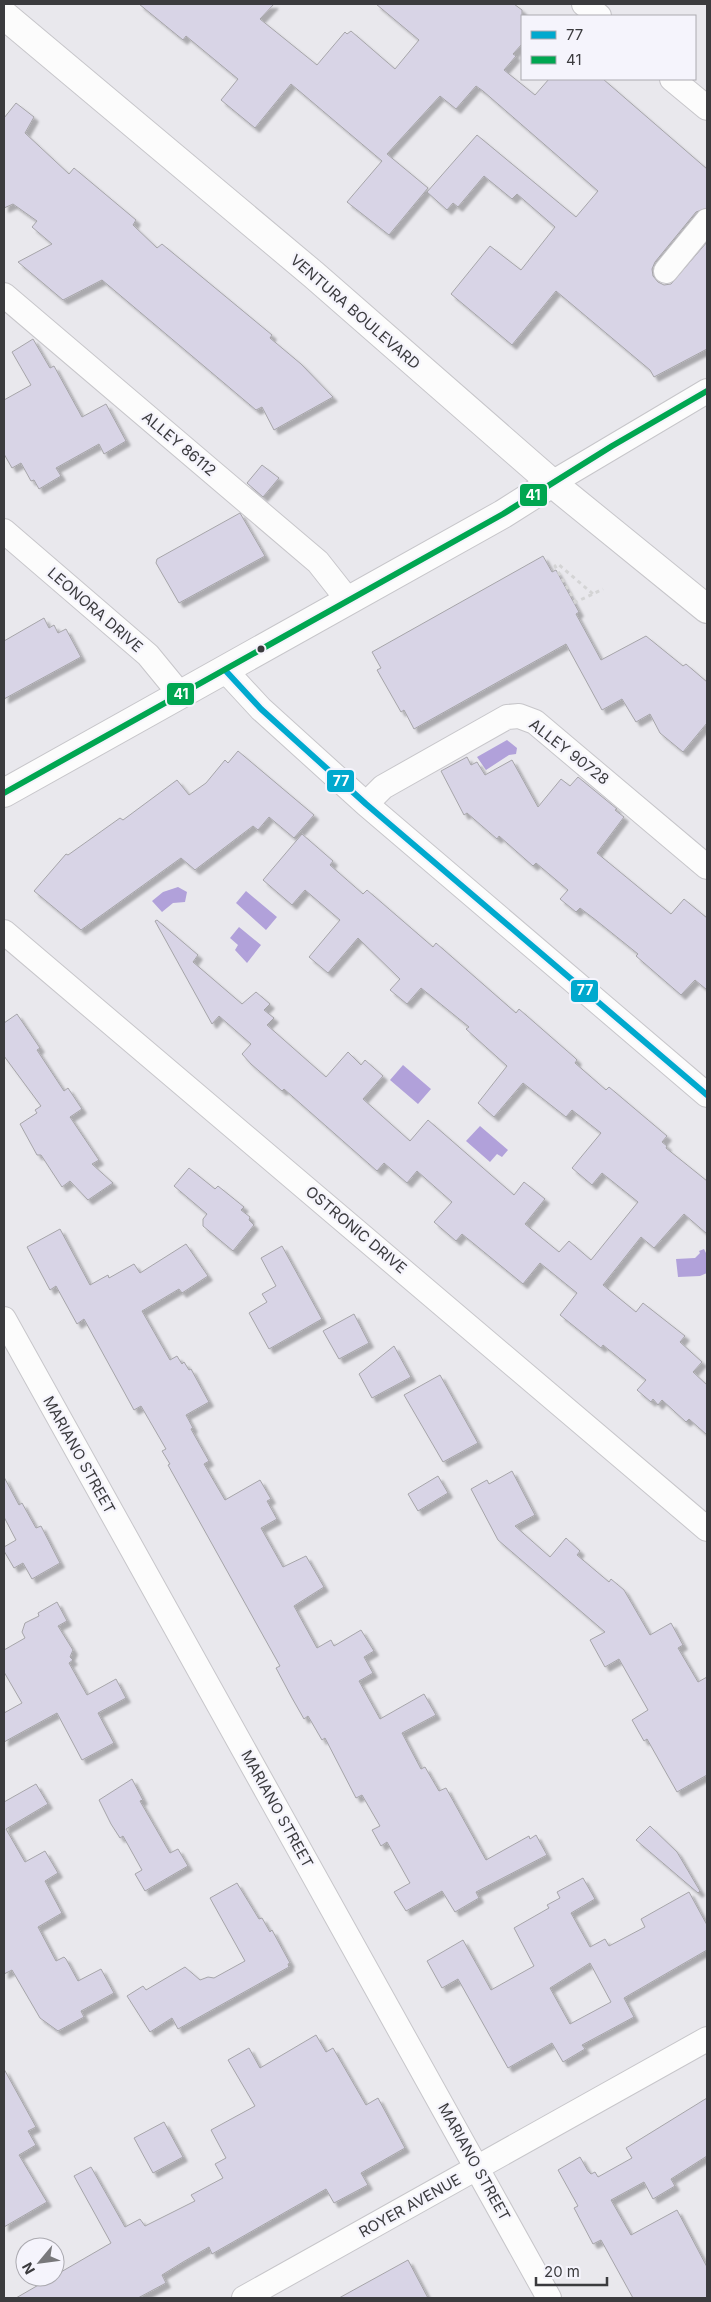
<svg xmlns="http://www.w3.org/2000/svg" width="711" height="2302" font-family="Inter,sans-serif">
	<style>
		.water { fill: #b1a1da }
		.building { fill: #d8d4e6; stroke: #a6a5a9; fill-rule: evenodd; filter: url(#shadow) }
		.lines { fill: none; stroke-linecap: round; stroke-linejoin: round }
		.minor-casing { stroke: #c7c6ca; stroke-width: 26 }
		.major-casing { stroke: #c7c6ca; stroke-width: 30 }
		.path { stroke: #d4d4d5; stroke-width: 3; stroke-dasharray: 4 4; stroke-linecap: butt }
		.minor { stroke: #fcfcfc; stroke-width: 24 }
		.major { stroke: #fcfcfc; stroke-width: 28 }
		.bus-1-casing { stroke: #f5f4fc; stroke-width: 10 }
		.bus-2-casing { stroke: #f5f4fc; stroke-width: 10 }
		.bus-1 { stroke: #00a9ce; stroke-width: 6 }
		.bus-2 { stroke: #00a651; stroke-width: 6 }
		.bus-dot { fill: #3b3b3e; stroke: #f5f4fc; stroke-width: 2 }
		.labels { text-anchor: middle; stroke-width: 4.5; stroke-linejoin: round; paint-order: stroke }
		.street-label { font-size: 15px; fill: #3b3b3e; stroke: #f5f4fc }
		.line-badge { stroke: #f5f4fc; stroke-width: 2 }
		.badge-label { font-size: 14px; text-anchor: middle; font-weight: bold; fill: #fff }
	</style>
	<defs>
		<filter id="shadow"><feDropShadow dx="4.5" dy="4.5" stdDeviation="1" flood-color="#0004"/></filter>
	</defs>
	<rect width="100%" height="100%" fill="#e9e8ed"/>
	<path class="water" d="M 507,740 L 517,748 L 516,754 L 509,755 L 486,770 L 477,757 Z
		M 178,887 L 187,892 L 185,902 L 173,903 L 162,912 L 152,901 L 163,892 Z
		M 246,891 L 277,917 L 266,930 L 236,903 Z
		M 239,927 L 261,945 L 247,963 L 235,950 L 238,945 L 230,938 Z
		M 403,1065 L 431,1089 L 418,1104 L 390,1080 Z
		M 480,1126 L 508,1150 L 502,1157 L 497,1154 L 490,1162 L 466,1141 Z
		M 704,1249 L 707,1255 L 707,1273 L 700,1276 L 678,1277 L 676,1259 L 695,1258 L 700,1253 L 699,1251 Z"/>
	<path class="building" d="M 139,4 L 274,4 L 260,19 L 317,65 L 345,32 L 347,34 L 351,31 L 395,69 L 419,40 L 376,4 L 514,4 L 522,10 L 522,44 L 513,54 L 516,56 L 504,70 L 535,95 L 549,79 L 603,79 L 707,169 L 707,208 L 696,212 L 655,262 L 652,269 L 653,276 L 658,282 L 664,285 L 671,284 L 707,242 L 707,349 L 654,377 L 650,370 L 556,291 L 512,345 L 451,294 L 490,246 L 521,270 L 555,227 L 517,194 L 512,199 L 484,176 L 458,207 L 453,203 L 447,210 L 427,192 L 477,135 L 576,217 L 598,191 L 483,91 L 476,86 L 456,109 L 440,96 L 387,154 L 428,188 L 389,235 L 347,202 L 382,161 L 291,84 L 255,128 L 221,100 L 238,79 L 186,36 L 183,40 Z
		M 16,103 L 34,117 L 25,133 L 69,174 L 74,168 L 136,220 L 133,225 L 157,248 L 162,244 L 272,335 L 270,338 L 301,364 L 333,397 L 274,430 L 262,407 L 256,410 L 102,280 L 63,300 L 18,262 L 52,244 L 32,227 L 37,221 L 13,204 L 4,208 L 4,118 Z
		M 33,339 L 50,368 L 54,366 L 82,417 L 106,404 L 126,441 L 104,454 L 99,444 L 56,468 L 61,476 L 39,489 L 34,480 L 31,481 L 21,463 L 12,468 L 4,454 L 4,400 L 31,385 L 12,352 Z
		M 262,465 L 279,478 L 263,497 L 247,483 Z
		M 240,513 L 265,556 L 179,603 L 156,563 L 157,559 Z
		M 543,556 L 552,572 L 556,570 L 579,612 L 576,614 L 601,660 L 646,636 L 683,666 L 686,664 L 707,682 L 707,723 L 683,752 L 660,733 L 650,714 L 636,722 L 622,699 L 602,710 L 566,644 L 414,729 L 404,710 L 401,712 L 377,670 L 381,668 L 372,652 Z
		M 44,618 L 49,628 L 54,625 L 58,633 L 66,629 L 81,657 L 4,699 L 4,641 Z
		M 238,751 L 314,815 L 294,838 L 269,817 L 258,830 L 253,826 L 195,870 L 181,858 L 81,930 L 34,891 L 66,854 L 68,855 L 120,818 L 123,820 L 177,780 L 189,795 L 206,783 L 225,760 L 228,763 Z
		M 467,757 L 471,765 L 477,762 L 485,775 L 512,760 L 538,807 L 561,779 L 570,786 L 578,777 L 617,809 L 615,810 L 624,817 L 597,853 L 671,914 L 684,899 L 707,918 L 707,990 L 695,980 L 681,995 L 636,956 L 638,954 L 597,921 L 580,908 L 576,912 L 560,899 L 568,890 L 536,863 L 533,866 L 499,836 L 497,839 L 467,813 L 464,815 L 441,771 Z
		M 302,834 L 333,861 L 330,865 L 363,894 L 367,890 L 433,947 L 436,943 L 516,1013 L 519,1009 L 574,1057 L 577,1060 L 575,1063 L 606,1090 L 609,1087 L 667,1136 L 662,1142 L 667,1146 L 666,1148 L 707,1181 L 707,1234 L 684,1214 L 654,1248 L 641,1237 L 603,1285 L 636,1312 L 643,1303 L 685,1336 L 680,1342 L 702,1362 L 693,1372 L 707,1385 L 707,1435 L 689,1419 L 686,1422 L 662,1400 L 658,1405 L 653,1399 L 651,1402 L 637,1390 L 646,1380 L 603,1345 L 601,1348 L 560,1315 L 577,1293 L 540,1263 L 523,1284 L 462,1234 L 456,1241 L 434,1222 L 452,1202 L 417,1171 L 407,1183 L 384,1163 L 377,1171 L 284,1089 L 282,1091 L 251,1064 L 242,1054 L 251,1044 L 219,1016 L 212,1024 L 155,921 L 157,920 L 198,955 L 193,962 L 242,1004 L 256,992 L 270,1004 L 264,1010 L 274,1018 L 267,1025 L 326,1077 L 348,1052 L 361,1065 L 365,1060 L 383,1076 L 363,1099 L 410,1141 L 428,1120 L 514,1195 L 524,1182 L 545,1199 L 525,1224 L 559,1252 L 569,1241 L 591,1260 L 638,1202 L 602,1173 L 592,1185 L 572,1168 L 601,1133 L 572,1110 L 566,1117 L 523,1083 L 494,1117 L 478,1103 L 507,1066 L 466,1029 L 469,1027 L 421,988 L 407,1004 L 390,990 L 400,979 L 358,938 L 328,973 L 309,957 L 340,920 L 305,890 L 292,905 L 263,880 Z
		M 17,1014 L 40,1048 L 37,1050 L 64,1091 L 68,1088 L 82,1109 L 70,1117 L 99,1160 L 92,1164 L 113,1183 L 88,1200 L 70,1181 L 62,1187 L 41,1155 L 37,1155 L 20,1124 L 37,1113 L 35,1110 L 41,1106 L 4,1056 L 4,1023 Z
		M 189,1168 L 215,1189 L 218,1186 L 244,1207 L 241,1210 L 250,1217 L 249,1220 L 254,1225 L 233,1251 L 203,1226 L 203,1219 L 207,1214 L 174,1186 Z
		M 60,1229 L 90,1285 L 108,1275 L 109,1278 L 134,1264 L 140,1273 L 186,1244 L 208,1276 L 182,1293 L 179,1289 L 142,1311 L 170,1360 L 177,1356 L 182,1364 L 184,1362 L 189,1370 L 191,1369 L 209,1402 L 186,1415 L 193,1428 L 191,1429 L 209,1461 L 204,1464 L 225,1500 L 260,1480 L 271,1499 L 267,1501 L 277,1519 L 261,1528 L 283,1567 L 306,1556 L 324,1587 L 294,1606 L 317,1648 L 331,1640 L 334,1646 L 361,1630 L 374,1651 L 364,1657 L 373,1673 L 359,1681 L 380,1719 L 424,1694 L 436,1715 L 402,1733 L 421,1769 L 425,1767 L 439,1791 L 446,1788 L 486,1860 L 529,1836 L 530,1839 L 536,1835 L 547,1855 L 476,1892 L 479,1898 L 455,1912 L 442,1891 L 406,1911 L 394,1892 L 410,1883 L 387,1842 L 381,1846 L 372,1830 L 380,1826 L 362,1795 L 356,1798 L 325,1738 L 322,1740 L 308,1716 L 304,1719 L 292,1698 L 276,1668 L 280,1666 L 168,1465 L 170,1464 L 162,1451 L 166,1449 L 141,1406 L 134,1410 L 84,1319 L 77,1324 L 56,1286 L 50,1290 L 27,1247 Z
		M 282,1246 L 322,1319 L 269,1349 L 249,1313 L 267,1302 L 262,1294 L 276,1286 L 261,1258 Z
		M 354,1314 L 369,1343 L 339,1359 L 323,1331 Z
		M 394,1346 L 411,1377 L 372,1398 L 359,1374 Z
		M 440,1375 L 478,1443 L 443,1462 L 404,1395 Z
		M 512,1471 L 535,1515 L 515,1526 L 550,1557 L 566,1538 L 580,1551 L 577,1555 L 609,1582 L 611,1579 L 624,1590 L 650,1635 L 671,1623 L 683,1645 L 678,1648 L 698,1682 L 707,1677 L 707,1775 L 677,1792 L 647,1739 L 644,1741 L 632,1720 L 648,1710 L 619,1659 L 605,1667 L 590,1640 L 605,1632 L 498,1540 L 471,1489 L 487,1480 L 489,1484 Z
		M 438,1476 L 448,1493 L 418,1511 L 408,1494 Z
		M 4,1477 L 19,1505 L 22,1503 L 36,1528 L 41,1526 L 60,1563 L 32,1579 L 23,1563 L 14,1568 L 4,1551 L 4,1547 L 16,1540 L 4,1517 Z
		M 57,1602 L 67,1621 L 58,1626 L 73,1650 L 70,1657 L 73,1660 L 69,1663 L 87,1695 L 116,1679 L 126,1698 L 98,1713 L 114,1743 L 82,1760 L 57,1713 L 4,1742 L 4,1713 L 22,1703 L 4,1672 L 4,1650 L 25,1638 L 22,1632 L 25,1623 L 39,1616 L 38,1613 Z
		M 132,1779 L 143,1800 L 140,1801 L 170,1853 L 178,1849 L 188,1866 L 145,1891 L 135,1874 L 142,1870 L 123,1836 L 120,1838 L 111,1824 L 99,1800 Z
		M 36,1784 L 48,1804 L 6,1829 L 25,1862 L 45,1851 L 58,1873 L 45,1881 L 62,1913 L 38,1927 L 56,1961 L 64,1957 L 66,1959 L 78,1981 L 101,1969 L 114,1993 L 81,2011 L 84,2017 L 58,2031 L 40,2018 L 12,1970 L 4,1974 L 4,1802 Z
		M 650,1826 L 677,1852 L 700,1891 L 698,1893 L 636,1840 Z
		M 583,1878 L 595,1899 L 571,1913 L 590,1947 L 605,1939 L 609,1946 L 645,1927 L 641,1919 L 689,1892 L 707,1925 L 707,1950 L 624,1998 L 634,2017 L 582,2045 L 585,2049 L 563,2062 L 552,2043 L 508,2068 L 458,1979 L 442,1988 L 427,1961 L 463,1940 L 491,1990 L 534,1966 L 514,1928 L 549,1908 L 547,1905 L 560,1898 L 557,1892 ZM 590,1963 L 611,2002 L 570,2024 L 550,1988 Z
		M 237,1883 L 259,1919 L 262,1918 L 270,1932 L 272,1930 L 290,1963 L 288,1964 L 289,1967 L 178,2029 L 172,2018 L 150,2032 L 127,1996 L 143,1986 L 146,1990 L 185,1967 L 200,1980 L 208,1977 L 214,1978 L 245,1961 L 210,1898 Z
		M 316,2035 L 326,2052 L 333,2048 L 366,2105 L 378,2098 L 405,2148 L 361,2173 L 368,2185 L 334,2203 L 326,2189 L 212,2254 L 209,2247 L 183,2262 L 162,2275 L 166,2283 L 138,2298 L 16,2298 L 111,2243 L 74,2176 L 91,2167 L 125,2227 L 140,2219 L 145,2226 L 195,2201 L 191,2195 L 223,2178 L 215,2164 L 226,2158 L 211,2130 L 255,2106 L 228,2060 L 249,2048 L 260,2068 Z
		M 4,2069 L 36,2127 L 28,2131 L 36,2145 L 19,2155 L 47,2202 L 4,2227 Z
		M 707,2098 L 707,2156 L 671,2179 L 675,2186 L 653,2199 L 644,2182 L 611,2200 L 631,2235 L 677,2210 L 707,2267 L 707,2298 L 633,2298 L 601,2240 L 593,2244 L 574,2208 L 578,2206 L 558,2170 L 580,2157 L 588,2171 L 591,2174 L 595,2172 L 598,2177 L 632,2158 L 626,2148 Z
		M 164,2122 L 183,2157 L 153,2173 L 134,2138 Z
		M 408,2260 L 428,2298 L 339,2298 Z"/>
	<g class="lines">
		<defs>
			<path id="minor" d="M 584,4 L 599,16
				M 672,79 L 707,108
				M 666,271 L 707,221
				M 4,295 L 318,562 L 348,600
				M 552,483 L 707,391
				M 4,531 L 148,655 L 180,694
				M 225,670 L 261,709 L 366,804 L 707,1095
				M 366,804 L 383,787 L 507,717 L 519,716 L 535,722 L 707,867
				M 4,932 L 707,1529
				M 4,1319 L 549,2298
				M 244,2298 L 707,2039"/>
			<path id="major" d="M 4,15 L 314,275 L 552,483 L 707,609
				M 4,793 L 503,514 L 552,483"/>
		</defs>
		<use href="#minor" class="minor-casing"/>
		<use href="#major" class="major-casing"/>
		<path class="path" d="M 574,603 L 603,589
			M 576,603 L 555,566 L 558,564 L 593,594"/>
		<use href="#minor" class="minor"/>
		<use href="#major" class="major"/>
		<defs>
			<path id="bus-1" d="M 225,670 L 261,709 L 366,804 L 707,1095"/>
			<path id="bus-2" d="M 4,793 L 503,514 L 612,446 L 707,391"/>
		</defs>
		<use href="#bus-1" class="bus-1-casing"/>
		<use href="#bus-2" class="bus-2-casing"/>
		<use href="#bus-1" class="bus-1"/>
		<use href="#bus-2" class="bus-2"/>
	</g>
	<circle class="bus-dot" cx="261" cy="649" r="4.5"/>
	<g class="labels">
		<g class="street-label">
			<text transform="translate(355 312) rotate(41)" y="5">VENTURA BOULEVARD</text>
			<text transform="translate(179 444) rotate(40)" y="5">ALLEY 86112</text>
			<text transform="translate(95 610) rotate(41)" y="5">LEONORA DRIVE</text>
			<text transform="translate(569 752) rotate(38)" y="5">ALLEY 90728</text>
			<text transform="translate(356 1230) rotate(40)" y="5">OSTRONIC DRIVE</text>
			<text transform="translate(79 1455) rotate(61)" y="5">MARIANO STREET</text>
			<text transform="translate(277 1809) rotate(61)" y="5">MARIANO STREET</text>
			<text transform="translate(474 2162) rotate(61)" y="5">MARIANO STREET</text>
			<text transform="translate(410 2206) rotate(-29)" y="5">ROYER AVENUE</text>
		</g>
	</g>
	<g class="line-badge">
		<rect x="519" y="483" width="29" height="24" rx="5" fill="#00a651"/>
		<rect x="166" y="682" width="29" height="24" rx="5" fill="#00a651"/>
		<rect x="326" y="769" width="29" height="24" rx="5" fill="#00a9ce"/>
		<rect x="570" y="979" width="29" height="24" rx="5" fill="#00a9ce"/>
	</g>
	<g class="badge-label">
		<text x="533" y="500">41</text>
		<text x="181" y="699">41</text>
		<text x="341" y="786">77</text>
		<text x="585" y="995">77</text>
	</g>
	<rect width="711" height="2302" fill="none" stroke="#3b3b3e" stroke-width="10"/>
	<rect x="521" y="15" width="175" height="65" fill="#f5f4fc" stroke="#abaab0"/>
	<rect x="531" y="31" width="25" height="8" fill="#00a9ce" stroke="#abaab0"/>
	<text x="566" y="40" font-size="15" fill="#3b3b3e">77</text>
	<rect x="531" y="56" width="25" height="8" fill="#00a651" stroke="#abaab0"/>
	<text x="566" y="65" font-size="15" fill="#3b3b3e">41</text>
	<g transform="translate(40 2262) rotate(241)"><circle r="24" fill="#f5f4fc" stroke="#abaab0"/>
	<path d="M0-4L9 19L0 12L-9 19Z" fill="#78787b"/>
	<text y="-8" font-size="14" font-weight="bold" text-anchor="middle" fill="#3b3b3e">N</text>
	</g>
	<path d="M536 2277v8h71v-8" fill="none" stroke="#3b3b3e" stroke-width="2.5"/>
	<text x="544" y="2277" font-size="15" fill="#3b3b3e" stroke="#f5f4fc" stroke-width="4" paint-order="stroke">20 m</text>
</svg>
